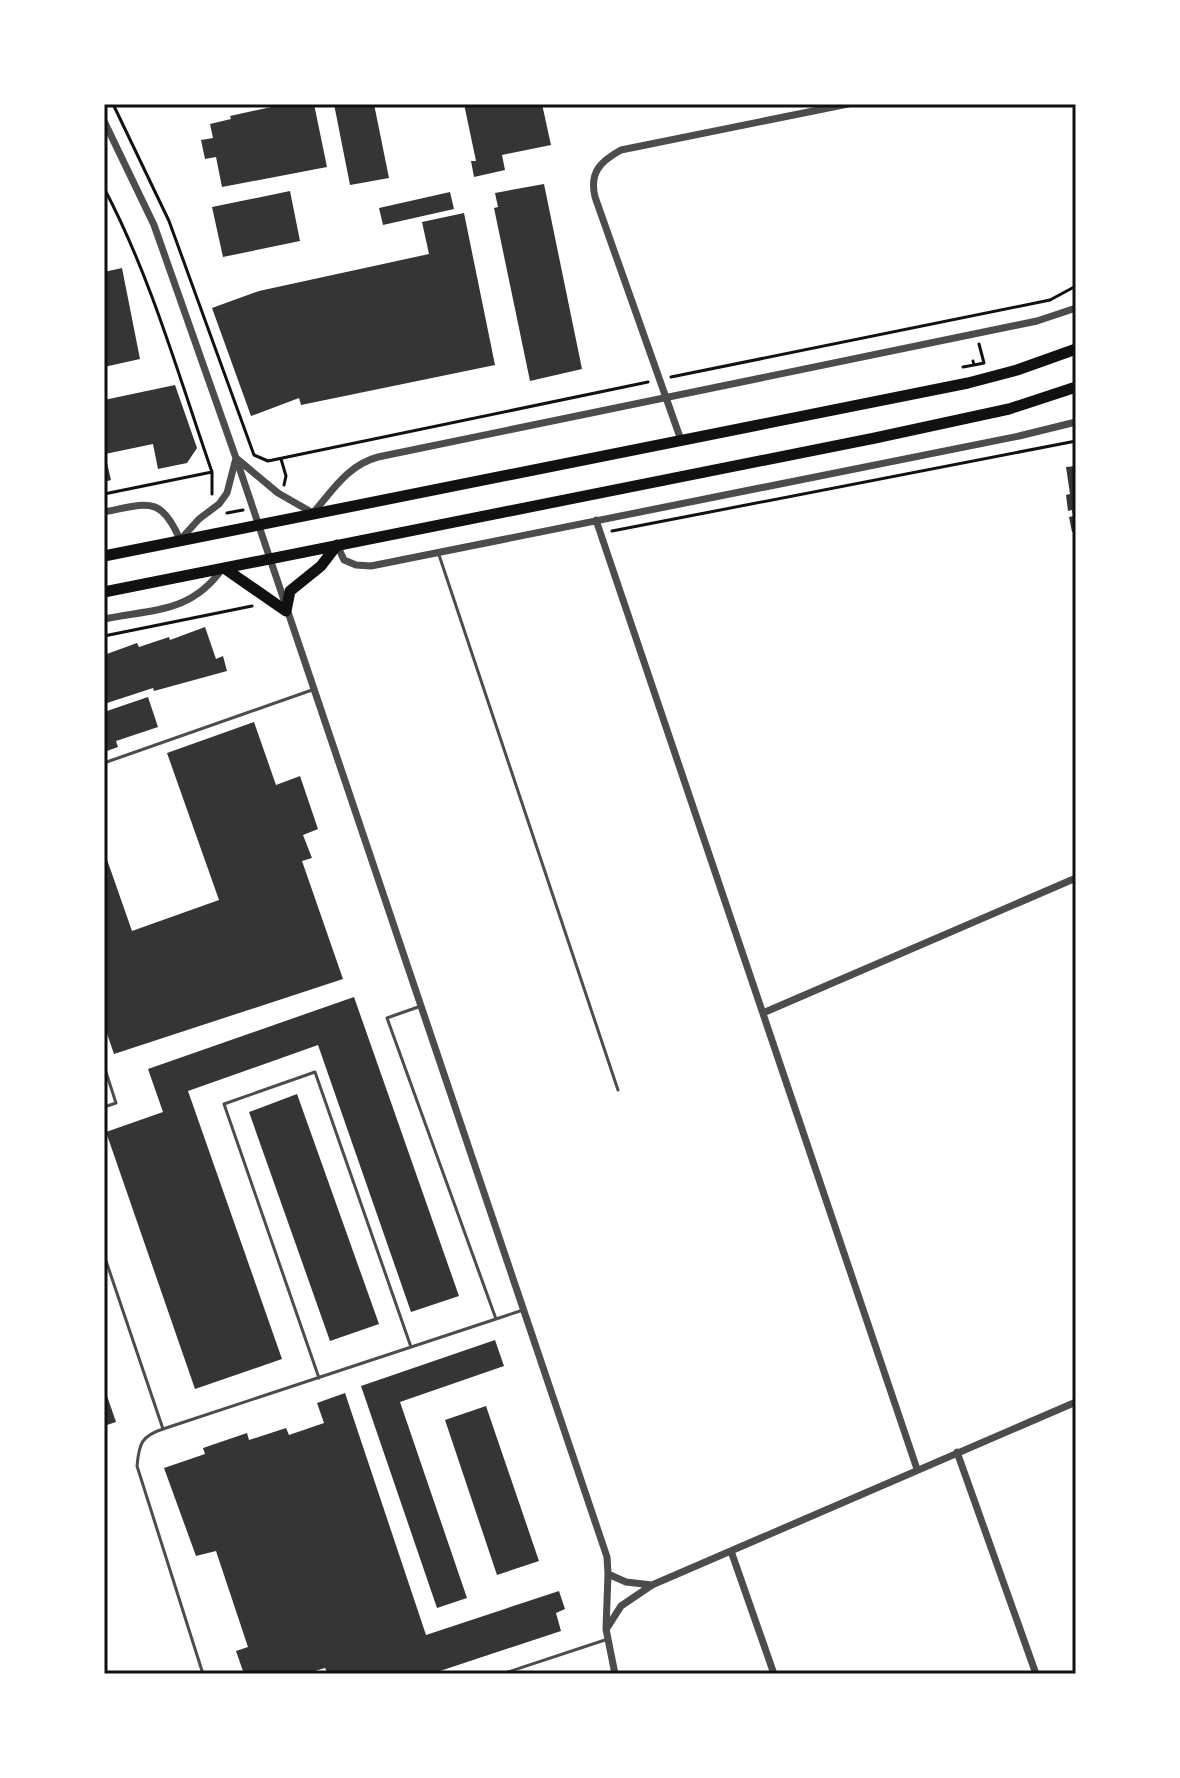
<svg xmlns="http://www.w3.org/2000/svg" width="1180" height="1778" font-family="'Golos Text',sans-serif">
	<style>
		.building { fill: #353535 }
		.lines { fill: none; stroke-linecap: round; stroke-linejoin: round }
		.path { stroke: #111; stroke-width: 3 }
		.service { stroke: #4c4c4c; stroke-width: 3 }
		.minor { stroke: #4c4c4c; stroke-width: 7 }
		.trunk { stroke: #111; stroke-width: 11 }
		.neatline { fill: none; stroke: #111; stroke-width: 3 }
	</style>
	<rect width="100%" height="100%" fill="#fff"/>
	<path class="building" d="M 285,104 L 314,104 L 327,167 L 222,187 L 216,157 L 205,159 L 201,140 L 213,138 L 210,124 L 231,119 L 230,116 Z
		M 334,104 L 374,104 L 389,178 L 350,185 Z
		M 464,104 L 542,104 L 551,145 L 502,155 L 505,170 L 474,177 L 471,161 L 476,161 Z
		M 544,184 L 582,369 L 530,381 L 494,208 L 498,207 L 495,193 Z
		M 290,191 L 300,241 L 223,257 L 212,207 Z
		M 450,192 L 454,209 L 383,225 L 379,208 Z
		M 464,213 L 495,365 L 301,405 L 299,398 L 251,416 L 212,308 L 259,291 L 429,254 L 422,222 Z
		M 122,268 L 140,359 L 104,367 L 104,272 Z
		M 175,385 L 197,448 L 187,463 L 158,469 L 153,444 L 105,454 L 111,480 L 104,482 L 104,400 Z
		M 1076,466 L 1076,532 L 1072,532 L 1069,517 L 1073,516 L 1072,510 L 1068,511 L 1066,495 L 1070,494 L 1066,467 Z
		M 205,627 L 216,659 L 223,656 L 227,671 L 154,691 L 153,688 L 104,704 L 104,655 L 137,643 L 139,647 L 169,637 L 170,640 Z
		M 148,697 L 158,727 L 116,741 L 118,747 L 104,752 L 104,712 Z
		M 254,722 L 276,785 L 300,776 L 318,829 L 303,835 L 312,858 L 302,861 L 343,979 L 114,1054 L 104,1025 L 104,851 L 132,931 L 219,900 L 167,753 Z
		M 354,997 L 459,1296 L 411,1312 L 318,1045 L 188,1091 L 282,1359 L 195,1389 L 106,1132 L 163,1112 L 148,1069 Z
		M 297,1094 L 379,1324 L 330,1341 L 249,1112 Z
		M 495,1340 L 504,1366 L 400,1402 L 467,1598 L 437,1608 L 361,1386 Z
		M 104,1387 L 116,1422 L 104,1426 Z
		M 345,1393 L 426,1635 L 559,1591 L 565,1609 L 556,1613 L 561,1631 L 431,1674 L 328,1674 L 325,1668 L 305,1674 L 244,1674 L 236,1651 L 248,1647 L 216,1551 L 196,1556 L 164,1468 L 205,1454 L 203,1448 L 247,1433 L 249,1440 L 286,1428 L 289,1435 L 324,1423 L 317,1403 Z
		M 486,1406 L 539,1561 L 497,1575 L 445,1420 Z"/>
	<g class="lines">
		<path class="path" d="M 113,104 L 169,221 L 254,455 L 268,461 L 648,382
			M 104,188 C 151,277 179,377 212,472 L 212,494
			M 973,361 L 974,365 L 984,363 L 979,344
			M 963,367 L 974,365
			M 671,377 L 1050,300 L 1076,286
			M 281,459 L 286,476 L 284,485
			M 104,494 L 212,472
			M 227,513 L 243,510
			M 612,531 L 1076,441
			M 104,636 L 252,606"/>
		<path class="service" d="M 438,552 L 618,1090
			M 104,763 L 312,690
			M 104,1066 L 116,1103 L 104,1107
			M 104,1255 L 163,1429 L 496,1319 L 387,1018 L 421,1006
			M 496,1319 L 523,1310
			M 319,1378 L 224,1104 L 315,1072 L 411,1347
			M 163,1429 C 141,1436 139,1444 137,1466 L 203,1674
			M 502,1674 L 608,1639"/>
		<path class="minor" d="M 104,121 L 154,225 L 236,458 L 607,1557 L 608,1574 L 606,1629 L 615,1674
			M 681,440 L 595,197 C 589,172 601,161 621,150 L 848,104
			M 104,512 C 146,504 161,494 180,540 L 199,519 L 219,504 L 227,493 L 236,458 L 278,493 L 313,513 C 333,490 348,465 378,457 L 1037,321 L 1076,308
			M 596,520 L 917,1469
			M 337,545 L 344,560 L 356,565 L 371,566 L 1019,436 L 1076,422
			M 104,619 C 153,609 191,613 222,569
			M 763,1013 L 1076,878
			M 957,1452 L 1036,1674
			M 731,1551 L 774,1674
			M 608,1574 L 626,1582 L 652,1585
			M 607,1628 L 621,1606 L 652,1585 L 1076,1402"/>
		<path class="trunk" d="M 104,556 L 968,383 L 1017,370 L 1076,349
			M 224,568 L 286,611 L 290,591 L 321,566 L 337,545
			M 104,592 L 875,438 L 1009,409 L 1076,387"/>
	</g>
	<rect width="1180" height="1778" fill="none" stroke="#ffffff" stroke-width="212"/>
	<rect x="106" y="106" width="968" height="1566" class="neatline"/>
</svg>
